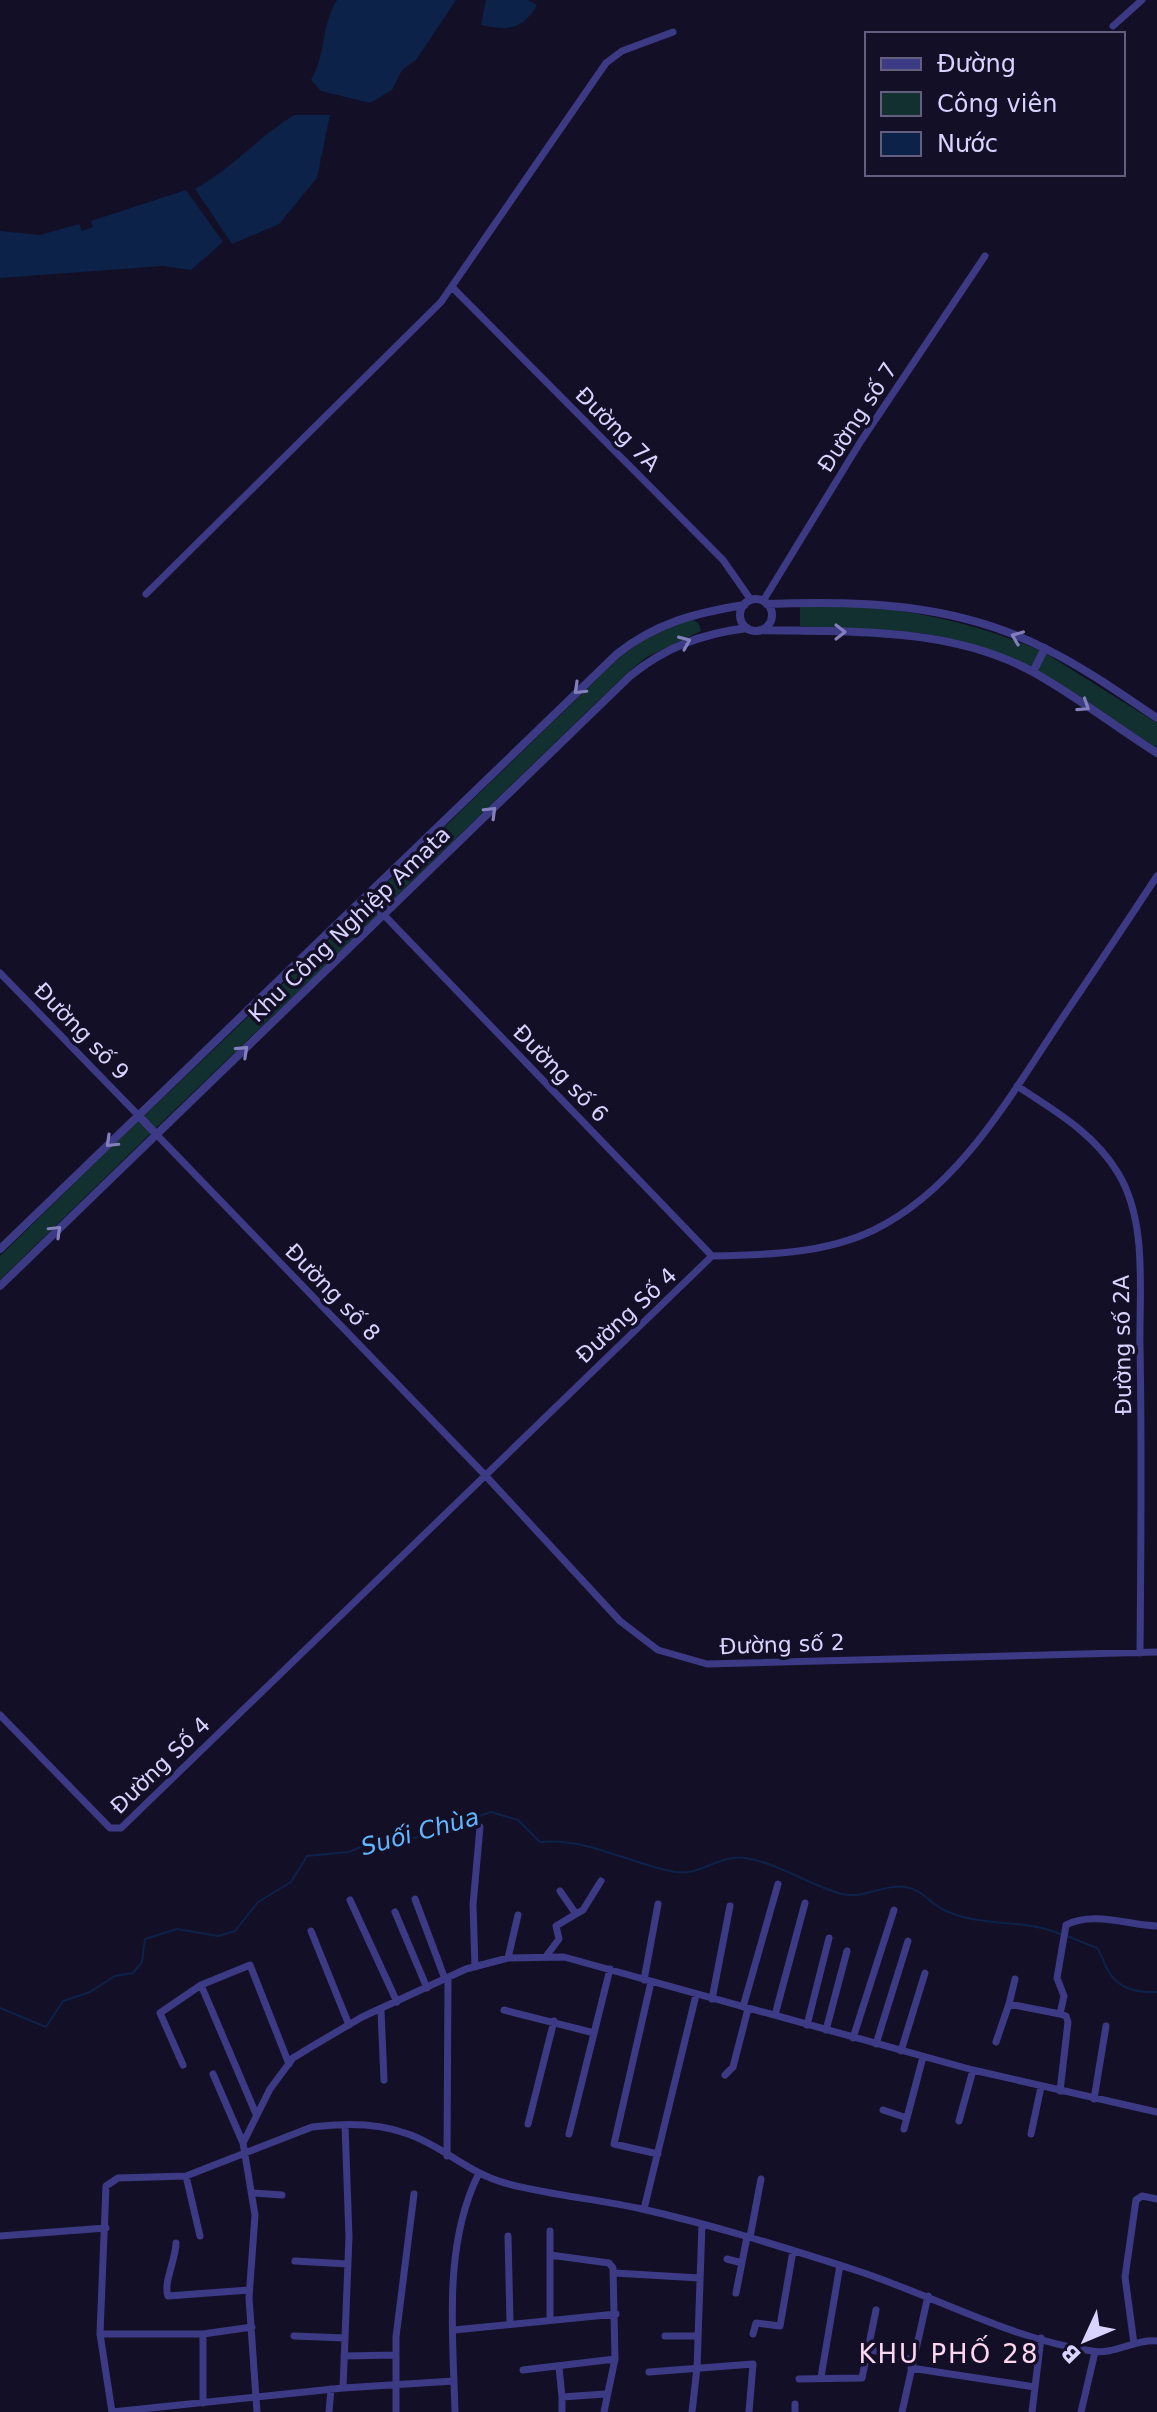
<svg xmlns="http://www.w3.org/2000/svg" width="1157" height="2412" font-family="'DejaVu Sans',sans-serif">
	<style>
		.green { fill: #12302f }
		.water { fill: #0c2248 }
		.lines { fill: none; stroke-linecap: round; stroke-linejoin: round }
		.stream { stroke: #0c2248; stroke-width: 2 }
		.minor { stroke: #3d3a85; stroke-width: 7 }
		.tertiary { stroke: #3d3a85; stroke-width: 8 }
		.oneway { stroke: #837fbc }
		.labels { text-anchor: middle; stroke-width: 7; stroke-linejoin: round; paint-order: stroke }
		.street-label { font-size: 22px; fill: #d9d4ff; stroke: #130f26 }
		.water-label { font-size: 24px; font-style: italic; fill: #62b6ff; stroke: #130f26 }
		.quarter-label { font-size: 26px; letter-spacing: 2px; fill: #ffd6f0; stroke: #130f26 }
	</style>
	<rect width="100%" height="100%" fill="#130f26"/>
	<path class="green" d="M 857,606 C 922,611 980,625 1041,651 L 1033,668 L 961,641 L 921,633 L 800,626 L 800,607 Z
		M 692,619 L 699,624 L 701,631 L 647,657 L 627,673 L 382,910 L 371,898 L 620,657 L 658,630 Z
		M 1045,653 L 1157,723 L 1157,748 L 1037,670 Z
		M 368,902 L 379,914 L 155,1129 L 143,1117 Z
		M 139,1120 L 151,1133 L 0,1280 L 0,1256 Z"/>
	<path class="water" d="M 337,0 L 456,0 L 416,60 L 402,70 L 392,90 L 370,103 L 321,91 L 311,80 C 326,55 321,25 337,0 Z
		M 486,0 L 528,0 L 537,5 C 523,30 507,31 481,25 Z
		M 294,115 L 330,115 L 317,178 L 279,224 L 232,244 L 195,189 C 232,169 258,137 294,115 Z
		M 186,190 L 223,242 L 191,270 L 163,266 L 0,278 L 0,231 L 40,235 L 79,224 L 82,231 L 93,227 L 91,221 Z"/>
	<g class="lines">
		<path class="stream" d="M 1067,1936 L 1097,1948 C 1102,1954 1102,1958 1105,1965 C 1115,1988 1135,1993 1157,1992
			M 0,2008 L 46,2027 L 63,2001 L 90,1992 L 115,1976 L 133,1973 L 142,1962 L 145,1939 L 177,1929 L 218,1936 L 235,1931 L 258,1902 L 291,1882 L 307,1856 L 349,1852 L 376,1840 L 412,1839 L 491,1812 L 518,1820 L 540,1842 C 586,1837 630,1864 675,1872 C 701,1876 719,1854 745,1858 C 779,1863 808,1885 842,1894 C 866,1899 883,1884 906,1887 C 922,1890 929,1902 942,1909 C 978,1928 1023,1918 1060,1934"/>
		<path class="minor" d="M 1113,26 L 1142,0
			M 453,288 L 723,560 L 751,600
			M 146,594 L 441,302 L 606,63 L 622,51 L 673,32
			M 763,601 L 861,441 L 985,256
			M 384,915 L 712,1256
			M 0,973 L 138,1115
			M 1017,1086 C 1055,1111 1094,1133 1118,1173 C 1148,1222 1139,1293 1140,1347 C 1142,1449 1141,1551 1140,1653
			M 156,1134 L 484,1474 L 620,1621 L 658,1650 L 707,1664 L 1157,1652
			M 0,1715 L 110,1828 L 121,1828 L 712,1256 C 766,1255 824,1254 874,1230 C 958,1189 1009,1098 1059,1023 C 1092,974 1125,925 1157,876
			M 415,1899 L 445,1979
			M 350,1900 L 397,2002
			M 395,1912 L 427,1988
			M 576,1914 L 583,1910 L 601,1881
			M 311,1931 L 349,2025
			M 547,1955 L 559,1939 L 556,1926 L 576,1914 L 560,1891
			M 508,1958 L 518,1915
			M 475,1967 L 473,1905 L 480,1827
			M 644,1980 L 658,1904
			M 651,1982 L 614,2144 L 658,2154
			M 201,1985 L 256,2114
			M 712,1999 L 730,1906
			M 1009,2004 L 1015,1979
			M 743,2007 L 778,1884
			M 504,2010 L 594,2033
			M 381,2011 L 384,2080
			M 775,2015 L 805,1903
			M 807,2025 L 829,1938
			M 826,2030 L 847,1951
			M 853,2038 L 894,1910
			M 996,2042 L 1009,2004 L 1060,2014
			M 876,2044 L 908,1941
			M 901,2051 L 925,1973
			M 183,2065 L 160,2013 L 201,1985 L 250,1965 L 289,2064
			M 213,2074 L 243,2143
			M 725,2075 L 733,2067 L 748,2009
			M 1060,2091 L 1068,2022 L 1066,2016 L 1060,2014 L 1064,1996 L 1057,1978 L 1066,1925 C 1093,1911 1128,1925 1157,1926
			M 1094,2099 L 1106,2026
			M 883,2110 L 907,2118
			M 959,2121 L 973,2070
			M 528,2124 L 554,2021
			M 904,2129 L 923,2057
			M 569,2134 L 610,1969
			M 1031,2134 L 1041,2087
			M 447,2156 L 448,1978
			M 186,2176 L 200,2236
			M 253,2193 L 282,2195
			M 644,2209 L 696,1995
			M 550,2231 L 550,2318
			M 0,2236 L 106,2228
			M 508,2236 L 510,2322
			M 750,2237 L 761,2179
			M 176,2243 C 176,2259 163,2283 168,2296 L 249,2290
			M 550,2255 L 609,2263 L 613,2268 L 615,2359 L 604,2412
			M 727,2259 L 742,2263
			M 295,2261 L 348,2264
			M 614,2273 L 700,2278
			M 736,2293 L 747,2237
			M 454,2330 L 616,2314
			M 100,2334 L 203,2334 L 252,2327
			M 753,2334 L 756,2323 L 780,2326 L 793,2251
			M 294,2336 L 345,2338
			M 665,2336 L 698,2336
			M 1134,2344 L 1125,2277 L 1136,2200 L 1142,2196 L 1157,2199
			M 868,2349 L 876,2310
			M 344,2356 L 395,2355
			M 559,2367 L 562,2397 L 605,2394
			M 911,2368 L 1035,2387
			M 523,2370 L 615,2359
			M 649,2372 L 753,2364 L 749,2412
			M 821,2377 L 840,2265
			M 799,2379 L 862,2378 L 868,2349 L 913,2360
			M 343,2388 L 349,2237 L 345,2125
			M 562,2397 L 562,2412
			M 203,2403 L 203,2334
			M 795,2404 L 795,2412
			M 112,2412 L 100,2334 L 106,2186 L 118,2178 L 186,2176 L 312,2127 C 343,2123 379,2123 408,2134 C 443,2146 468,2173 505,2183 C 549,2195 597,2199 642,2209 C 713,2225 783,2247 852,2269 C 931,2294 1009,2339 1092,2351 C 1115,2355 1134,2339 1157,2341
			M 112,2412 L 343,2388 L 454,2381
			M 257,2412 L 249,2298 L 255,2215 L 243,2143 L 270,2089 L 293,2058 L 311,2047 L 362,2017 L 466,1969 L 508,1958 L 564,1957 L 973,2070 L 1157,2112
			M 329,2412 L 331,2389
			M 396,2412 L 396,2337 L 414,2194
			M 455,2412 C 453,2333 443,2247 478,2175
			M 692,2412 L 697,2368 L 702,2224
			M 902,2412 L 928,2296
			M 1032,2412 L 1041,2338
			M 1081,2412 L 1095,2352"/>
		<path class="tertiary" d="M740 615a16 16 0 1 1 32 0a16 16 0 1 1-32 0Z
			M 767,604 C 865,600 959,604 1048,650 C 1086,669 1121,694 1157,718
			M 762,630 C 853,632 951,627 1033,672 C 1076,696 1116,727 1157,753
			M 1033,672 L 1045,648
			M 367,897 L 384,915
			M 138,1115 L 156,1134
			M 0,1249 L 617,654 C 656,623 695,613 744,605
			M 0,1286 L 630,676 C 666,647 701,634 747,628"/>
	</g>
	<defs><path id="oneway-chevron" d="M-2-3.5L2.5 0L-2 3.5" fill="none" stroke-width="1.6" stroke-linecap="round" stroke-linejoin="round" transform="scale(2)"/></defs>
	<g class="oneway">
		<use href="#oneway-chevron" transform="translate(840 632)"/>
		<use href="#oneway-chevron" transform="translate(1017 637) rotate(-158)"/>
		<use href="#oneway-chevron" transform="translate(685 642) rotate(-23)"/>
		<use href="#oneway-chevron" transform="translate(579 689) rotate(136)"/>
		<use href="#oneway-chevron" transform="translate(1084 706) rotate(33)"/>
		<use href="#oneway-chevron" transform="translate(491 812) rotate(-45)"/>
		<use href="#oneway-chevron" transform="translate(243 1051) rotate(-43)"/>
		<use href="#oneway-chevron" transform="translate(111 1142) rotate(136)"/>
		<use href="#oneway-chevron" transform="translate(56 1231) rotate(-44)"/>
	</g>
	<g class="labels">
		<g class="street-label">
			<text transform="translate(857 417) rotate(-57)" y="8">Đường số 7</text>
			<text transform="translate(618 429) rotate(45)" y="8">Đường 7A</text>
			<text transform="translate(349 924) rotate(-44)" y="8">Khu Công Nghiệp Amata</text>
			<text transform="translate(82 1031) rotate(46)" y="8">Đường số 9</text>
			<text transform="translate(561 1073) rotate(46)" y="8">Đường số 6</text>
			<text transform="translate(333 1292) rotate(46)" y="8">Đường số 8</text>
			<text transform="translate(626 1315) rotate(-43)" y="8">Đường Số 4</text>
			<text transform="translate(1122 1345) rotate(-91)" y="8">Đường số 2A</text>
			<text transform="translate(782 1644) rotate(-2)" y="8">Đường số 2</text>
			<text transform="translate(160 1765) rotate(-44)" y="8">Đường Số 4</text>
		</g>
		<g class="water-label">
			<text transform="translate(420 1832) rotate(-15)" y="8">Suối Chùa</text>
		</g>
		<g class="quarter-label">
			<text x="949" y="2363">KHU PHỐ 28</text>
		</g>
	</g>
	<rect x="865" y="32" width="260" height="144" fill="#130f26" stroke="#625e7d" stroke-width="2"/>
	<rect x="881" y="58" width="40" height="12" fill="#3d3a85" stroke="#625e7d" stroke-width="2"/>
	<text x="937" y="72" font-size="24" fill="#d9d4ff">Đường</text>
	<rect x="881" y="92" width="40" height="24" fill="#12302f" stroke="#625e7d" stroke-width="2"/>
	<text x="937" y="112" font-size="24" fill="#d9d4ff">Công viên</text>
	<rect x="881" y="132" width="40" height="24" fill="#0c2248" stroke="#625e7d" stroke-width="2"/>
	<text x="937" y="152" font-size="24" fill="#d9d4ff">Nước</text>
	<g transform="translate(1085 2340) rotate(226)" stroke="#130f26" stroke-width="6" paint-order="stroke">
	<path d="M0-6L14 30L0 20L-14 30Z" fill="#d9d4ff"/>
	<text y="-12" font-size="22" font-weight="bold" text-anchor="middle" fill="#d9d4ff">B</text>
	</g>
</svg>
